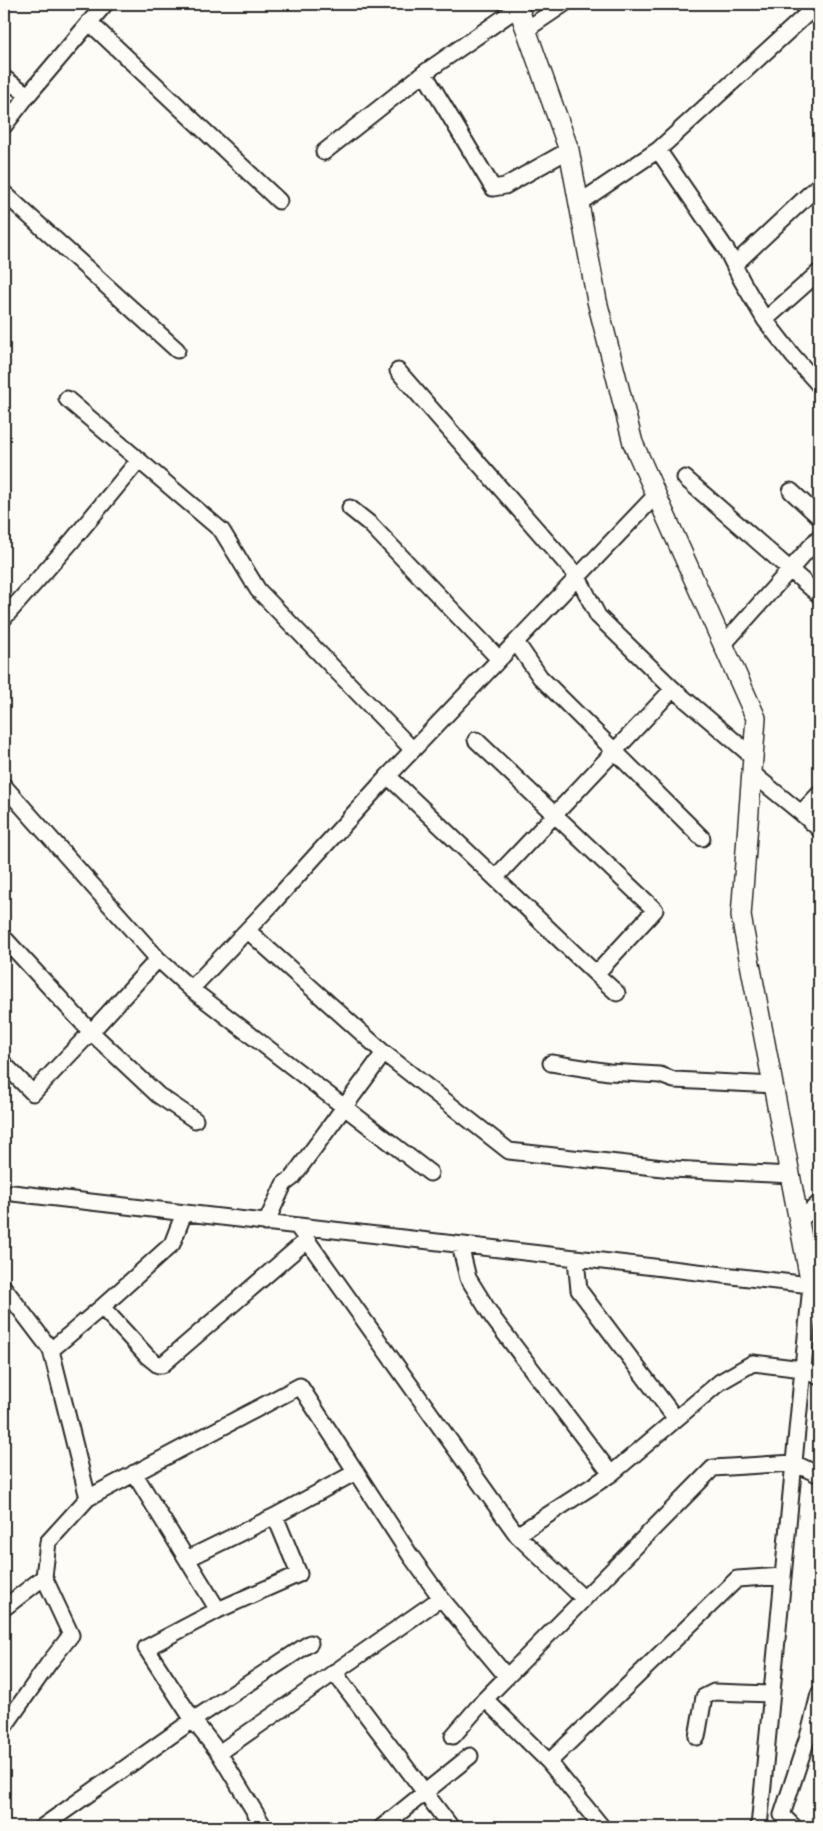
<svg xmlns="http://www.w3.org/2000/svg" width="823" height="1831" font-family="Kalam,sans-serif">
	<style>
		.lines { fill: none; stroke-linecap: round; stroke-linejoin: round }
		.minor-casing { stroke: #2b2b2b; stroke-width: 19 }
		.tertiary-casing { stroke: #2b2b2b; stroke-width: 22 }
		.minor { stroke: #fdfcf7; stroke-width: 15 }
		.tertiary { stroke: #fdfcf7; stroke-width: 19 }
	</style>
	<rect width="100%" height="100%" fill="#fdfcf7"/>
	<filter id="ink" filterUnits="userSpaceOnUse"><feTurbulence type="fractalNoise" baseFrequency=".02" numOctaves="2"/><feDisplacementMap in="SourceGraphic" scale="10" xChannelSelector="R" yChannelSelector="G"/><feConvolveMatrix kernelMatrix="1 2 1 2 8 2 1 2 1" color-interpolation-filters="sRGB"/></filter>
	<g filter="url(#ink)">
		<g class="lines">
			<defs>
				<path id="minor" d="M 89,22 L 279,201
					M 527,29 L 564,4
					M 424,73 L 493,188 L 505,186 L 569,150
					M 4,78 L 28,95
					M 4,126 L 28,95 L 105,4
					M 658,150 L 818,4
					M 324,152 L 424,73 L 519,7
					M 4,193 L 177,350
					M 579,203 L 658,150 L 726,249 L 742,281 L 765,320 L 793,356 L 819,385
					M 734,265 L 819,185
					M 765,320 L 819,272
					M 398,371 L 578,577 L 598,616 L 673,689 L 753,757
					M 67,399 L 222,531 L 258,590 L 413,750
					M 685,478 L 819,595
					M 791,491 L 819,517
					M 350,508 L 370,524 L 499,659
					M 4,618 L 71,542 L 138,461
					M 516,642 L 540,677 L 702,838
					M 723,645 L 819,537
					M 752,773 L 801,813 L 819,794
					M 388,776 L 596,974 L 655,910 L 476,740
					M 4,786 L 158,959
					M 801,813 L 819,829
					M 495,878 L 673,689
					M 247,930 L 384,1053 L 292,1178 L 284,1184 L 266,1223
					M 4,942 L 6,940 L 91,1032 L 158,959 L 191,989 L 430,1173
					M 596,974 L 617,993
					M 191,989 L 270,906 L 388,776 L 656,495
					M 384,1053 L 509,1151 L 672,1169 L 791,1175
					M 551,1063 L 609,1072 L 660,1075 L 674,1080 L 774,1085
					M 4,1064 L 33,1093 L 91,1032 L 158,1095 L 195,1120
					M 4,1192 L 819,1286
					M 799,1221 L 819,1203
					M 297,1226 L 517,1535 L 584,1599
					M 460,1245 L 468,1278 L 493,1318 L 611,1474
					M 576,1259 L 579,1290 L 676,1419
					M 4,1288 L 51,1350 L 88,1498 L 48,1542 L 44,1577 L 71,1635 L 49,1663 L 4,1727
					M 102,1307 L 147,1356 L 158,1365 L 162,1365 L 307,1240
					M 51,1350 L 102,1307 L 172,1244 L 184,1213
					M 134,1473 L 218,1610 L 299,1574 L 275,1516 L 356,1472
					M 88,1498 L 300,1386 L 410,1555 L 441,1598 L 507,1677
					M 517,1535 L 611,1474 L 720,1382 L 753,1363 L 803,1369 L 819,1377
					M 187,1559 L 275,1516
					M 4,1608 L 44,1577
					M 218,1610 L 146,1648 L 193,1720 L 219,1753 L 264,1827
					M 334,1672 L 451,1827
					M 453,1736 L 485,1699
					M 697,1737 L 704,1697 L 714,1692 L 772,1694
					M 219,1753 L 441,1598
					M 549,1762 L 737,1579 L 783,1576
					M 42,1827 L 193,1720 L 310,1643
					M 382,1827 L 470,1756
					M 602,1827 L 549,1762 L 485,1699 L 713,1468 L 794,1463 L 819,1475
					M 759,1827 L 811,1285
					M 794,1827 L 782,1815 L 810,1730 L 819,1694"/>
				<path id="tertiary" d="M 517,4 L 569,150 L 597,301 L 633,443 L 756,718 L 741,916 L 811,1285"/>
			</defs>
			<use href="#minor" class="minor-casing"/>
			<use href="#tertiary" class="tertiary-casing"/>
			<use href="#minor" class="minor"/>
			<use href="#tertiary" class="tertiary"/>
		</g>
	</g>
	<rect width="823" height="1831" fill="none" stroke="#fdfcf7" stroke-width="20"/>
	<rect x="10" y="10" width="803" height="1811" fill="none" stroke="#2b2b2b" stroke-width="2" filter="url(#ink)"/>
</svg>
